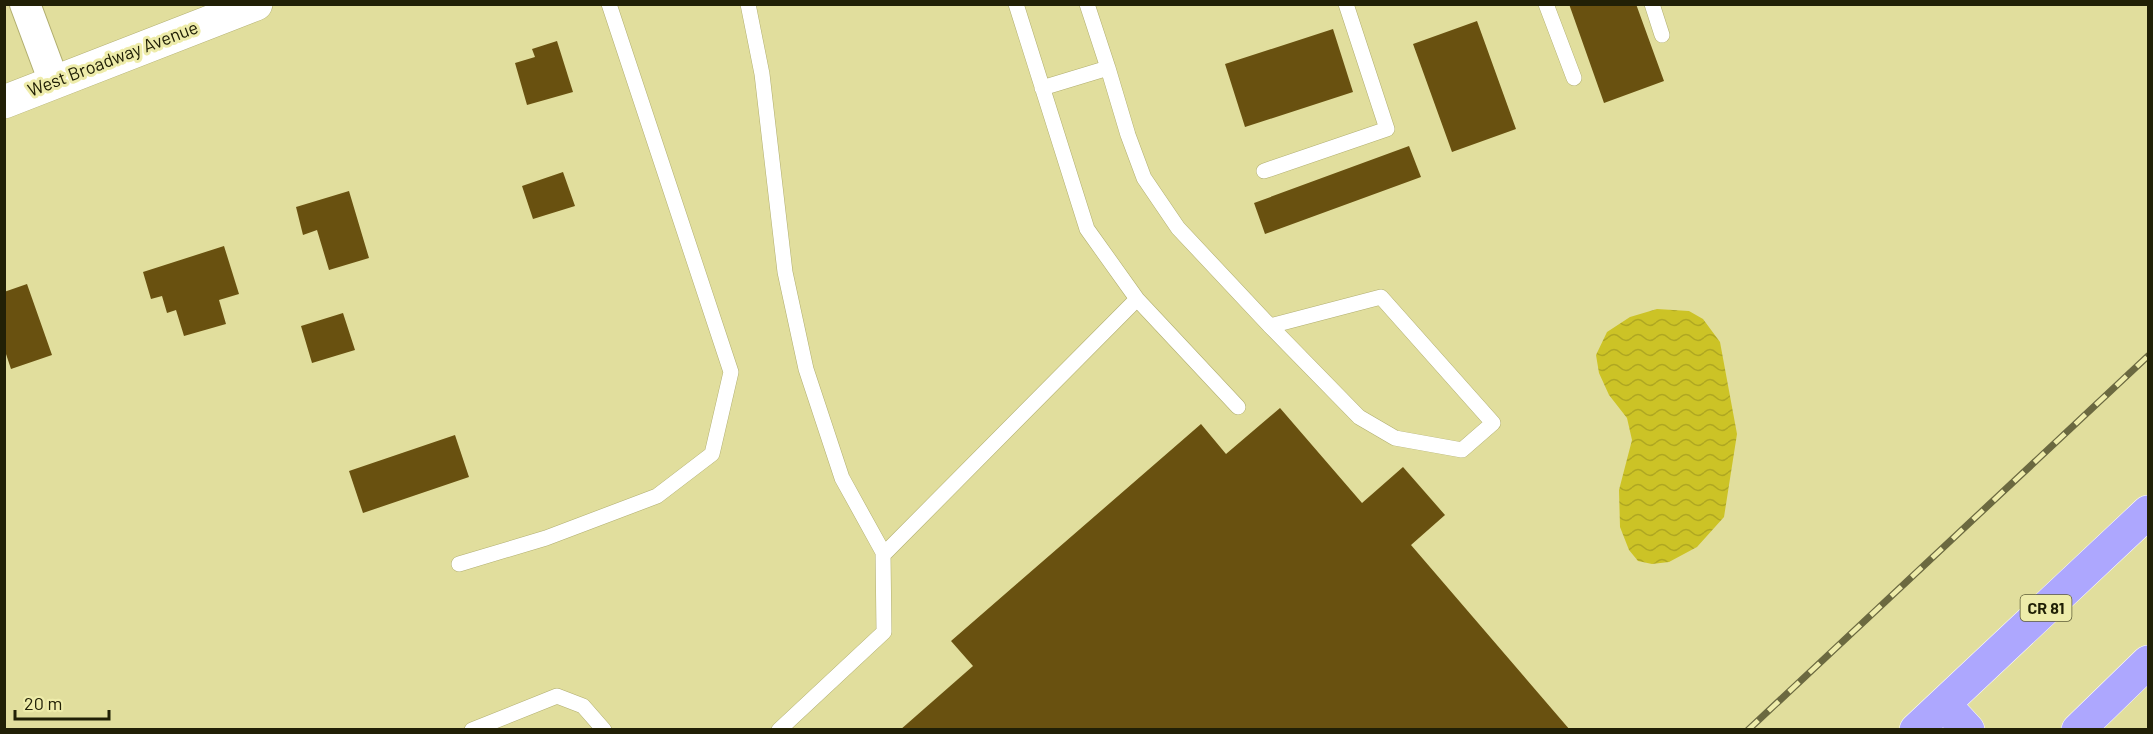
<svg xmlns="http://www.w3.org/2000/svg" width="2153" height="734" font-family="Barlow,sans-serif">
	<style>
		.water { fill: url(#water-waves) }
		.building { fill: #695110 }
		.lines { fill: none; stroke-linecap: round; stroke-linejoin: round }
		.lane-casing { stroke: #b1ae6f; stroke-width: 16 }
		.street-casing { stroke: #b1ae6f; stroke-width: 32 }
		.secondary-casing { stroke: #b1ae6f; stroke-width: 34 }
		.highway-casing { stroke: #fff; stroke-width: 34 }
		.lane { stroke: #fff; stroke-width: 15 }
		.street { stroke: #fff; stroke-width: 30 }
		.secondary { stroke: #fff; stroke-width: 33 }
		.highway { stroke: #ada7fe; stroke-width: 33 }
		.rail-casing { stroke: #6b6940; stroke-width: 7 }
		.rail { stroke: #eeecaa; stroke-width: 4.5; stroke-dasharray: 14; stroke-linecap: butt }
		.labels { text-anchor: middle; stroke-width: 6; stroke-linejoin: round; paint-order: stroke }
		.shield { fill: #eeecaa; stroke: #5e5d37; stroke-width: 1.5 }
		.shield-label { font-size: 16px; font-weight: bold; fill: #212006 }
		.street-label { font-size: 18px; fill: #212006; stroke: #eeecaa }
	</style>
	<defs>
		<pattern id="water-waves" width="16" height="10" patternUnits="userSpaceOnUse" patternTransform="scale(1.5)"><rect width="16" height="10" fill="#ccc326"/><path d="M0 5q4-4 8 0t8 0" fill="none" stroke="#afa721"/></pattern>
	</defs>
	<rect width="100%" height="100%" fill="#e1de9d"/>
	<path class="water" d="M 1657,309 L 1689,311 L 1703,319 L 1720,342 L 1737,434 L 1724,517 L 1697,547 L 1669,562 L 1652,564 L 1638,561 L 1629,550 L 1620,527 L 1619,490 L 1632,440 L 1627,418 L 1609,395 L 1599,373 L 1596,355 L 1607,332 L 1630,317 Z"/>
	<path class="building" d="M 1569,4 L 1636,4 L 1664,81 L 1604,103 Z
		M 1477,21 L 1516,129 L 1452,152 L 1413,44 Z
		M 1333,29 L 1353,92 L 1245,127 L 1225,64 Z
		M 557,41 L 573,92 L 527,105 L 515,63 L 535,57 L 532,49 Z
		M 1409,146 L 1421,177 L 1265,234 L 1254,203 Z
		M 563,172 L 575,206 L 533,219 L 522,186 Z
		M 349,191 L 369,258 L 329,270 L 317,230 L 303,235 L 296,207 Z
		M 224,246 L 239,294 L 219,300 L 226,324 L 184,336 L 176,310 L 167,313 L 162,296 L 151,299 L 143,272 Z
		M 27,284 L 52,355 L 11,369 L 4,348 L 4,292 Z
		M 343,313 L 355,350 L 312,363 L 301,326 Z
		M 1280,408 L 1362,503 L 1403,467 L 1445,515 L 1411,545 L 1570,730 L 900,730 L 973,666 L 951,641 L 1201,424 L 1226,454 Z
		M 455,435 L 469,477 L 363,513 L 349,471 Z"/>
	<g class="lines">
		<defs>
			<path id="lane" d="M 748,4 L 762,74 L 785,272 L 806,369 L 842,478 L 884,554 L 1137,299 L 1087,229 L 1016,4
				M 1087,4 L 1108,68
				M 1546,4 L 1574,78
				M 1652,4 L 1662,35
				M 1042,88 L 1108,68 L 1128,135 L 1144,178 L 1178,228 L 1270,326 L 1359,417 L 1395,438 L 1462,450 L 1493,423 L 1381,297 L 1270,326
				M 1264,171 L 1387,129 L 1346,4
				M 1137,299 L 1238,407
				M 459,564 L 546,538 L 657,496 L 712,454 L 731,372 L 609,4
				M 472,730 L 557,696 L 583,706 L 604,730
				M 779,730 L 884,632 L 883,553"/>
			<path id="street" d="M 25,4 L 54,82"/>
			<path id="secondary" d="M 4,102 L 256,4"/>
			<path id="highway" d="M 1944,704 L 1968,730
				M 1916,730 L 2148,512
				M 2078,730 L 2148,662"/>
		</defs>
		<use href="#lane" class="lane-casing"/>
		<use href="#street" class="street-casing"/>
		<use href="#secondary" class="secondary-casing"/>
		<use href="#highway" class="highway-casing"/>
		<use href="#lane" class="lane"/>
		<use href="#street" class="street"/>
		<use href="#secondary" class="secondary"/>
		<use href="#highway" class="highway"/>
		<defs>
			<path id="rail" d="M 1748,730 L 2148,356"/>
		</defs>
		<use href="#rail" class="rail-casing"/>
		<use href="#rail" class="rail"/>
	</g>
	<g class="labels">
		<rect class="shield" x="2020.5" y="595" width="51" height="26" rx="4.5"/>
		<g class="shield-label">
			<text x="2046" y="614">CR 81</text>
		</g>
		<g class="street-label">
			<text transform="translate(113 59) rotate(-21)" y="6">West Broadway Avenue</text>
		</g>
	</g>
	<rect width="2153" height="734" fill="none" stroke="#212006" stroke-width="12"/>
	<path d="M15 710v9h94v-9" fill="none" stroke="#212006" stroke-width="3"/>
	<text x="24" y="710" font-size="18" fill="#212006" stroke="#eeecaa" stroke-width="4.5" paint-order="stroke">20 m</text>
</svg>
